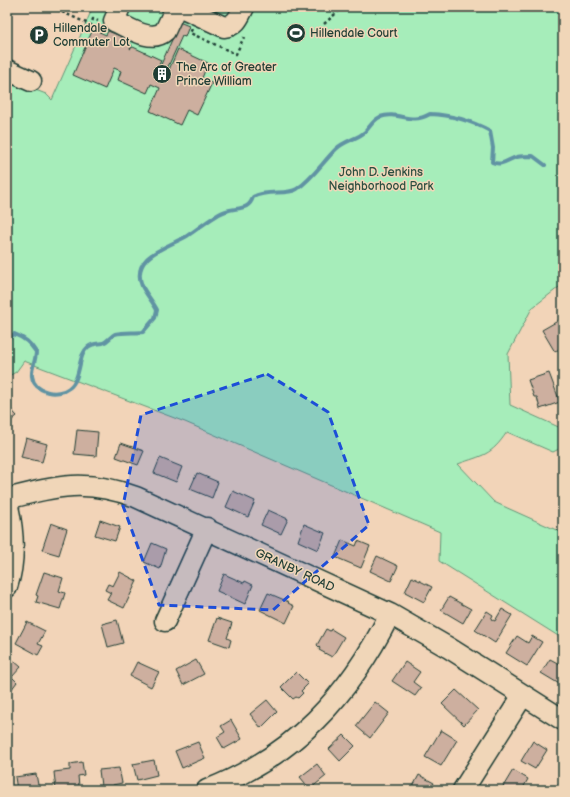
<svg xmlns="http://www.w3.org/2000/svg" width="570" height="797" font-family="'Balsamiq Sans',sans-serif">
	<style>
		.green { fill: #a6edba; stroke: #629577 }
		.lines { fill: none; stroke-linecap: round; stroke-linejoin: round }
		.stream { stroke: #6093a3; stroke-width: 4 }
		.building { fill: #cdaf9f; stroke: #1f3d34 }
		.minor-casing { stroke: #1f3d34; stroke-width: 23 }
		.path { stroke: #1f3d34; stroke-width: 2.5; stroke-dasharray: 3 3; stroke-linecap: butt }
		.minor { stroke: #f0d6b8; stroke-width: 20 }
		.marked { fill: #1d4ed8; fill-opacity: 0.2; stroke: #1d4ed8; stroke-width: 3; stroke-dasharray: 8 5; stroke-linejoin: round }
		.labels { text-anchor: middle; stroke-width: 3; stroke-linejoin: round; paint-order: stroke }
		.poi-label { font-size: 12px; fill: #1f3d34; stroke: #f0d6b8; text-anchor: start }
		.park-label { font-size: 12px; fill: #2c4f41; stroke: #f0d6b8 }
		.street-label { font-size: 12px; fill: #1f3d34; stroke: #f0d6b8 }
	</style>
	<rect width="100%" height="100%" fill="#f2d4b8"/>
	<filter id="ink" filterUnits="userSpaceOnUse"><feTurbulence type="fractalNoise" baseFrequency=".025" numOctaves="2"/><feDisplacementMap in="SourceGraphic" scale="8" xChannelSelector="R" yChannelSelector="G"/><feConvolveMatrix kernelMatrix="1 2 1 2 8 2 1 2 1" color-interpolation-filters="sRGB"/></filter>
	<g filter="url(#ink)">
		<path class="green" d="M 93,7 L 563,7 L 563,284 L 532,308 L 508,354 L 510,405 L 563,429 L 563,447 L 553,452 L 507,432 C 491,456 483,455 458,464 L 494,502 L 563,533 L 563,639 L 439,561 L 440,532 L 185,422 L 24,361 L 16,372 L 7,377 L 7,79 L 46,94 L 52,100 Z"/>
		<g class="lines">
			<path class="stream" d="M 7,340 L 14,334 C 25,338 30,343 36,352 C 36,360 31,369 32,376 C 34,393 58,397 69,388 C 82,378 77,356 88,347 C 93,343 98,344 103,343 C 108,341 111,336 115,334 C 124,332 134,333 143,332 L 155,318 L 157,310 C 153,302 146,294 142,286 C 130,256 168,247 187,236 C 197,230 215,214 226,211 C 237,207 249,211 253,197 C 267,189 286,196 297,189 C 312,179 323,162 336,149 C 344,141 357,139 365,132 C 370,127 373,120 380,117 C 399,110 409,126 430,114 C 451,115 472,121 490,131 L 493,148 L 492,162 C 502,167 508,159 517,157 C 522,156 528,156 533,156 L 545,165"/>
		</g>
		<path class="building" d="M 179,22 L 189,26 L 185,37 L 182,36 L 166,71 L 168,72 L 178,49 L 208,63 L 202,78 L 212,83 L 197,115 L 187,110 L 180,125 L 150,111 L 160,88 L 151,84 L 147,93 L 118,80 L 121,71 L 114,68 L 105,89 L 73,75 L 93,29 L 106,35 L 108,31 L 127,39 L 125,42 L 132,45 L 130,49 L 133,47 L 161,60 L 158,68 L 159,69 L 175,33 L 174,32 Z
			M 563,318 L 563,346 L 555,352 L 542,330 Z
			M 549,373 L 560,402 L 540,409 L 537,397 L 534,397 L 528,380 Z
			M 7,405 L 17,416 L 7,424 Z
			M 77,430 L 98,432 L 96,456 L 74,454 Z
			M 26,438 L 47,444 L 42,462 L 21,457 Z
			M 121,443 L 144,451 L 138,465 L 116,457 Z
			M 160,458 L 182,467 L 176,482 L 154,473 Z
			M 197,473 L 218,482 L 212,498 L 190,489 Z
			M 233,491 L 255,501 L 248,517 L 226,507 Z
			M 268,510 L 288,519 L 281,534 L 261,525 Z
			M 100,520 L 120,527 L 115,541 L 95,535 Z
			M 51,523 L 67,529 L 59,555 L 42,550 Z
			M 304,524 L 325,533 L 318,550 L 298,541 Z
			M 342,540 L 356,546 L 358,541 L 370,546 L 361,568 L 335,557 Z
			M 152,543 L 166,549 L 160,569 L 144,562 Z
			M 377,556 L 398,566 L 391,581 L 370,571 Z
			M 44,572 L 63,578 L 59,591 L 65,593 L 60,609 L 36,602 L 38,596 L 36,595 Z
			M 120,572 L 137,581 L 124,608 L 107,600 L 111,593 L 105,590 L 108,584 L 113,586 Z
			M 224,574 L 244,583 L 245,581 L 253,585 L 245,604 L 217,591 Z
			M 412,577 L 432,587 L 424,602 L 405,592 Z
			M 268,593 L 289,602 L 288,603 L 294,606 L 286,623 L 260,610 Z
			M 449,597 L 471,609 L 463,623 L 441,610 Z
			M 502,609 L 512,615 L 495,643 L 475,630 L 487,611 L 493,615 L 491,619 L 495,621 Z
			M 217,618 L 232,623 L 227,638 L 231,640 L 229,647 L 209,640 Z
			M 117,620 L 123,643 L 108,647 L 102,624 Z
			M 27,622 L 45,631 L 38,644 L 43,646 L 38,655 L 16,643 Z
			M 326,629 L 330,631 L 331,629 L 344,637 L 332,657 L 319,650 L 320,648 L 317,645 Z
			M 517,636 L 528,643 L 532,636 L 542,642 L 527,666 L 506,653 Z
			M 7,655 L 21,667 L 12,677 L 17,682 L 11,690 L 7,686 Z
			M 550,659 L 563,666 L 561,685 L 541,673 Z
			M 196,660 L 204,674 L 183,685 L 176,671 Z
			M 137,662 L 159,672 L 151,687 L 130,676 Z
			M 405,662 L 420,672 L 413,682 L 421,688 L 415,696 L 392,681 Z
			M 296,672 L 308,684 L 301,691 L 303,693 L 298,698 L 296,697 L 293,699 L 281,687 Z
			M 456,690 L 478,710 L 464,725 L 442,704 Z
			M 267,700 L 277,712 L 261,728 L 250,714 Z
			M 375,702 L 389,713 L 370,738 L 356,726 Z
			M 231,720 L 242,739 L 224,749 L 217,737 L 225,732 L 221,726 Z
			M 441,730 L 457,740 L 441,766 L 425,757 Z
			M 344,735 L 355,746 L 340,761 L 329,749 Z
			M 533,741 L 547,750 L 535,769 L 521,761 Z
			M 198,742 L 205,758 L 182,768 L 175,751 Z
			M 154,760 L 157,775 L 137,780 L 133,764 Z
			M 82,762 L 84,775 L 78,776 L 79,786 L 74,787 L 75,790 L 67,790 L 67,788 L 56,790 L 54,772 L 70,770 L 70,764 Z
			M 317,764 L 326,776 L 310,789 L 300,777 Z
			M 119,768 L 122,783 L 113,785 L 114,786 L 101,786 L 99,770 Z
			M 513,770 L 528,779 L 522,790 L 501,790 Z
			M 36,774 L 39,790 L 17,790 L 15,777 Z
			M 419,775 L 434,783 L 430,790 L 411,790 Z"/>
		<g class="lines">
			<defs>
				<path id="minor" d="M 120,7 L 114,21 C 128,27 151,44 165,31 L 176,7
					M 181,7 L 224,27 C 236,26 239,17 244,7
					M 7,70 L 31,81
					M 7,499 C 57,486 85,478 136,497 L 390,614 L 449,648 L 563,720
					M 7,502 C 14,531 16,559 7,587
					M 165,621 L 207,528
					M 207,790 C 294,756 349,696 390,614
					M 463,790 L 523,695"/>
			</defs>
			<use href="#minor" class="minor-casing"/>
			<path class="path" d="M 62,12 L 91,25 L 93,19 L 98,21
				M 324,24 L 343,7
				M 192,29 L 190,33 L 236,54 L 244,37"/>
			<use href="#minor" class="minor"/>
		</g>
	</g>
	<path class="marked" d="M 267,374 L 328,412 L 369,525 L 273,610 L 159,605 L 123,506 L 141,415 Z"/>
	<defs>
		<symbol id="stadium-disc" viewBox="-11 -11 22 22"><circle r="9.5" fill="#1f3d34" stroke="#f0d6b8"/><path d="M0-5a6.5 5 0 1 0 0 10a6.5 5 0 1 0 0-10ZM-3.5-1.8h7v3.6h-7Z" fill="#fff"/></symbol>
		<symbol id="parking-disc" viewBox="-11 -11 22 22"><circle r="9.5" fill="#1f3d34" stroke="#f0d6b8"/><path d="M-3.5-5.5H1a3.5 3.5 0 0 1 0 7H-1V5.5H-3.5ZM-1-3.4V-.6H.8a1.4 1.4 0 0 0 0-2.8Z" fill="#fff"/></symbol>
		<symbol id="building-disc" viewBox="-11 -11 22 22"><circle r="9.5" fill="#1f3d34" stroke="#f0d6b8"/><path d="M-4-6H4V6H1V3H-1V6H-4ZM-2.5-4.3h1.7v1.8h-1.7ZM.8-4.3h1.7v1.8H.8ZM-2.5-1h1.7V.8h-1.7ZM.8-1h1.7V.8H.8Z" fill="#fff"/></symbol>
	</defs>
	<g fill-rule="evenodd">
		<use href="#stadium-disc" x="285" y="22" width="22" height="22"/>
		<use href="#parking-disc" x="28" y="24" width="22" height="22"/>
		<use href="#building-disc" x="151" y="63" width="22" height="22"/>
	</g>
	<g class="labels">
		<g class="poi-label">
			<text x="53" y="32">Hillendale<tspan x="53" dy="14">Commuter Lot</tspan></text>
			<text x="310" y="37">Hillendale Court</text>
			<text x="176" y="71">The Arc of Greater<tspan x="176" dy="14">Prince William</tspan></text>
		</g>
		<g class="park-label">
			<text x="381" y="176">John D. Jenkins<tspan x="381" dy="14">Neighborhood Park</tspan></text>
		</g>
		<g class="street-label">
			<text transform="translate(295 570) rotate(25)" y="4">GRANBY ROAD</text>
		</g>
	</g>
	<rect width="570" height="797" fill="none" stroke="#f0d6b8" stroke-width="24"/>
	<rect x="12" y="12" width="546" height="773" fill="none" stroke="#1f3d34" stroke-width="1.5" filter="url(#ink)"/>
</svg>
